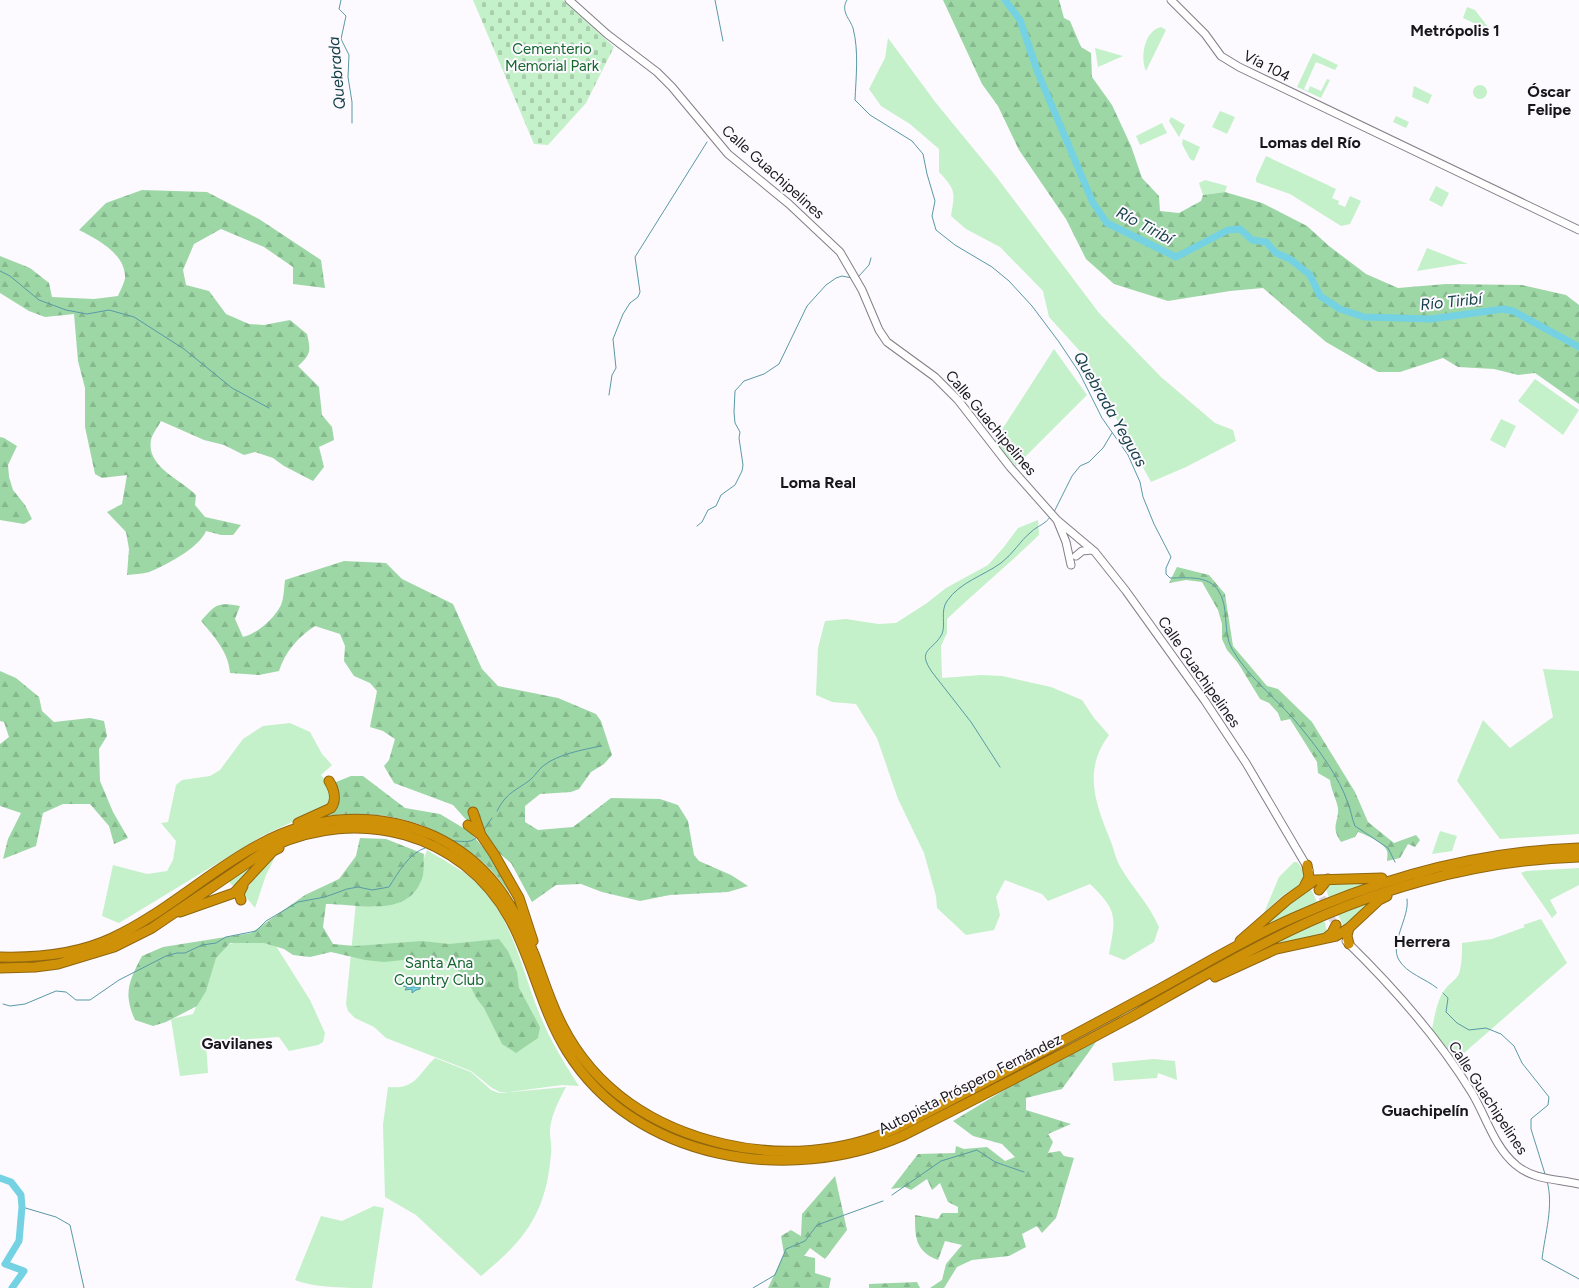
<svg xmlns="http://www.w3.org/2000/svg" width="1579" height="1288" font-family="Figtree,sans-serif">
	<style>
		.green { fill: #c4f1c9 }
		.forest { fill: url(#forest-firs) }
		.cemetery { fill: url(#cemetery-stones) }
		.water { fill: url(#water-rules); stroke: #599aa6 }
		.lines { fill: none; stroke-linecap: round; stroke-linejoin: round }
		.stream { stroke: #599aa6; stroke-width: 1 }
		.river { stroke: #75d2e2; stroke-width: 7 }
		.secondary-tunnel { stroke: #dad7dc; stroke-width: 7; stroke-dasharray: 7 3.5; stroke-linecap: butt }
		.secondary-casing { stroke: #847e87; stroke-width: 9 }
		.highway-casing { stroke: #8f660e; stroke-width: 11 }
		.secondary { stroke: #fff; stroke-width: 7 }
		.highway { stroke: #cf9108; stroke-width: 9 }
		.labels { text-anchor: middle; stroke-width: 4; stroke-linejoin: round; paint-order: stroke }
		.park-label { font-size: 15px; fill: #14682c; stroke: #fcf9ff }
		.street-label { font-size: 15px; fill: #181619; stroke: #fcf9ff }
		.neighbourhood-label { font-size: 16px; font-weight: bold; fill: #181619; stroke: #fcf9ff }
		.water-label { font-size: 16px; font-style: italic; fill: #164148; stroke: #fcf9ff }
	</style>
	<defs>
		<pattern id="forest-firs" width="22" height="20" patternUnits="userSpaceOnUse"><rect width="22" height="20" fill="#9dd7a5"/><path d="M5 1l3.5 6h-7zM16 11l3.5 6h-7z" fill="#86b88d"/></pattern>
		<pattern id="cemetery-stones" width="16" height="16" patternUnits="userSpaceOnUse"><rect width="16" height="16" fill="#c4f1c9"/><path d="M2 7V4a2 2 0 0 1 4 0v3zM10 15v-3a2 2 0 0 1 4 0v3z" fill="#a8ceac"/></pattern>
		<pattern id="water-rules" width="6" height="5" patternUnits="userSpaceOnUse"><rect width="6" height="5" fill="#75d2e2"/><path d="M0 2.5h6" fill="none" stroke="#64b4c1"/></pattern>
	</defs>
	<rect width="100%" height="100%" fill="#fcf9ff"/>
	<path class="green" d="M 1467,7 L 1475,10 L 1488,27 L 1483,30 L 1476,24 L 1463,18 Z
		M 1161,27 L 1166,30 L 1146,71 C 1140,58 1144,31 1161,27 Z
		M 888,38 L 936,103 L 995,175 L 1099,313 L 1161,377 L 1215,423 L 1233,430 L 1236,441 L 1186,467 L 1151,482 L 1103,394 L 1087,359 L 1049,317 L 1043,291 L 1000,247 L 966,229 L 951,216 C 955,192 956,190 939,172 L 939,149 L 910,124 L 881,106 L 869,89 L 885,58 Z
		M 1095,48 L 1123,56 L 1098,67 Z
		M 1313,53 L 1338,65 L 1335,70 L 1316,62 L 1304,89 L 1308,91 L 1310,86 L 1321,91 L 1327,79 L 1330,80 L 1321,98 L 1297,87 Z
		M1473 92a7 7 0 1 1 14 0a7 7 0 1 1-14 0Z
		M 1414,86 L 1432,95 L 1428,104 L 1412,97 Z
		M 1220,111 L 1235,117 L 1227,134 L 1212,127 Z
		M 1396,116 L 1409,122 L 1406,128 L 1393,122 Z
		M 1171,117 L 1185,125 L 1179,137 L 1169,121 Z
		M 1162,123 L 1167,133 L 1140,145 L 1136,136 Z
		M 1183,139 L 1200,147 L 1194,161 L 1190,159 L 1182,144 Z
		M 1266,156 L 1336,189 L 1332,198 L 1339,201 L 1338,204 L 1345,207 L 1350,196 L 1361,201 L 1350,224 L 1341,226 L 1290,194 L 1256,182 L 1256,178 Z
		M 1205,180 L 1227,186 L 1225,192 L 1203,195 L 1199,183 Z
		M 1436,186 L 1449,193 L 1442,207 L 1429,200 Z
		M 1427,248 L 1468,264 L 1460,264 L 1417,271 Z
		M 1054,349 L 1087,395 L 1016,466 L 994,442 Z
		M 1535,379 L 1579,410 L 1563,435 L 1518,401 Z
		M 1501,419 L 1516,426 L 1505,448 L 1490,440 Z
		M 1038,520 L 1039,535 C 1009,564 977,590 947,619 L 947,633 L 941,646 L 942,678 L 981,675 L 1002,676 L 1051,687 L 1082,700 L 1094,718 L 1109,735 C 1082,771 1096,805 1111,842 C 1114,850 1116,860 1121,868 C 1133,889 1148,902 1159,927 L 1154,942 L 1124,960 L 1109,954 C 1116,917 1118,911 1090,884 L 1048,901 L 1042,894 L 1005,880 L 996,897 L 1000,915 L 994,930 L 966,935 L 937,908 L 936,896 L 924,853 L 898,799 L 877,738 L 856,704 L 832,702 L 816,695 L 818,648 L 825,621 L 846,619 L 878,624 L 896,623 L 927,603 L 946,588 L 988,565 L 1004,547 L 1018,528 Z
		M 1543,669 L 1579,671 L 1579,834 L 1500,839 L 1457,781 L 1483,720 L 1510,748 L 1553,717 Z
		M 290,723 L 310,732 L 322,754 L 332,765 L 321,775 C 330,786 332,792 329,805 L 262,836 L 119,923 L 102,916 L 113,865 L 147,874 L 167,871 L 173,860 L 176,841 L 161,823 L 168,822 L 176,785 L 182,780 L 210,776 L 220,770 L 243,739 L 263,726 Z
		M 1440,831 L 1457,836 L 1452,851 L 1432,854 Z
		M 427,850 C 445,861 467,872 482,888 C 516,928 521,969 540,1015 C 550,1040 564,1063 579,1086 L 562,1085 L 509,1092 L 500,1092 L 492,1088 L 471,1071 L 386,1038 L 374,1027 L 355,1018 L 348,1011 L 346,1004 L 356,902 L 375,907 L 398,902 L 420,869 Z
		M 272,856 L 274,859 L 266,875 L 255,908 L 245,896 L 244,892 Z
		M 262,858 L 237,886 L 232,885 L 229,882 Z
		M 1294,862 L 1297,862 C 1315,882 1294,887 1281,897 C 1275,902 1269,908 1264,913 L 1279,877 Z
		M 1579,868 L 1579,885 L 1550,900 L 1557,913 L 1552,918 L 1521,873 L 1526,871 Z
		M 1327,883 L 1332,883 L 1365,884 L 1329,898 L 1325,886 Z
		M 1310,889 L 1312,891 L 1317,902 L 1252,935 L 1302,893 Z
		M 1374,901 L 1344,927 L 1338,915 Z
		M 1541,919 L 1567,963 L 1456,1060 L 1432,1029 C 1435,1015 1437,999 1446,988 C 1450,983 1456,980 1459,974 C 1462,964 1462,953 1462,943 L 1492,939 L 1525,927 L 1523,925 Z
		M 1319,922 L 1325,922 L 1327,933 L 1219,972 L 1271,944 Z
		M 264,927 L 310,1000 L 325,1033 L 323,1042 L 318,1045 L 289,1051 L 279,1037 L 250,1039 L 247,1049 L 224,1050 L 216,1041 L 206,1043 L 208,1073 L 180,1076 L 171,1019 L 193,1014 L 220,947 L 253,937 Z
		M 435,1058 L 471,1072 L 491,1090 L 499,1093 L 566,1087 C 559,1100 550,1117 550,1132 C 550,1139 552,1147 551,1154 C 546,1213 526,1239 481,1276 L 416,1215 L 385,1197 L 383,1125 L 388,1087 C 416,1090 418,1074 435,1058 Z
		M 1154,1059 L 1175,1061 L 1177,1080 L 1158,1073 L 1157,1078 L 1114,1081 L 1112,1063 Z
		M 374,1206 L 384,1208 L 372,1288 C 348,1288 316,1288 295,1280 L 321,1216 L 342,1221 Z"/>
	<path class="forest" d="M 943,0 L 1059,0 L 1064,18 L 1070,21 L 1081,47 L 1091,53 L 1092,77 L 1112,105 L 1131,146 L 1142,178 L 1159,196 L 1160,211 L 1179,213 L 1201,201 L 1203,195 L 1225,192 L 1262,203 L 1307,226 L 1329,246 L 1366,274 L 1398,288 L 1446,284 L 1522,285 L 1566,295 L 1579,305 L 1579,404 L 1535,373 L 1518,375 L 1494,369 L 1458,367 L 1443,358 L 1400,372 L 1378,372 L 1326,342 L 1263,288 L 1230,291 L 1168,301 L 1114,284 L 1086,259 L 1066,219 L 1019,150 L 998,106 L 982,84 Z
		M 142,190 L 207,192 L 259,219 L 321,260 L 325,288 L 293,284 L 293,267 L 264,247 L 221,229 L 194,244 L 183,270 L 186,285 L 209,291 L 226,314 L 249,324 L 264,325 L 290,320 L 307,334 C 311,351 311,354 298,366 L 319,387 L 322,415 L 332,427 L 334,440 L 319,447 L 324,467 L 313,481 L 284,466 L 273,458 L 255,452 L 244,455 L 224,445 L 204,440 L 161,421 C 158,427 152,434 151,440 C 146,467 181,479 196,495 L 195,505 L 205,517 L 241,525 L 233,535 L 221,535 L 206,531 C 200,547 165,566 149,572 C 142,574 134,574 127,575 L 129,549 L 126,532 L 107,512 L 122,504 L 127,475 L 102,478 L 95,474 L 85,427 L 85,388 L 78,361 L 74,314 L 45,317 L 29,311 L 0,293 L 0,256 L 30,268 L 49,283 L 52,297 L 94,299 L 118,296 C 120,291 124,284 125,278 C 126,254 97,239 79,230 L 106,203 Z
		M 0,437 L 4,438 L 17,446 L 8,465 L 9,477 L 13,490 L 25,505 L 32,519 L 24,524 L 0,520 Z
		M 344,561 L 386,563 L 402,579 L 453,604 L 482,669 L 498,686 L 558,698 L 596,714 L 601,721 L 612,755 L 604,764 L 591,772 L 579,789 L 571,792 L 540,794 L 525,806 L 525,822 L 538,830 L 573,827 L 611,798 L 660,799 L 678,805 L 688,821 L 694,855 L 699,861 L 731,875 L 748,886 L 728,892 L 670,895 L 640,901 L 602,892 L 581,884 L 556,885 L 532,902 L 511,863 L 486,842 L 453,805 L 394,783 L 384,766 L 389,760 L 395,739 L 383,731 L 370,727 L 377,691 L 370,683 L 354,676 L 344,661 L 345,646 L 340,634 L 315,626 C 298,637 285,652 279,671 L 259,675 L 230,673 C 229,653 214,636 201,621 C 216,604 217,602 240,606 L 235,619 L 243,637 C 258,633 274,619 281,605 C 284,598 284,588 285,580 Z
		M 1177,567 L 1209,575 L 1225,594 L 1233,646 L 1267,686 L 1278,689 L 1312,722 L 1355,792 L 1368,822 L 1394,843 L 1416,835 L 1420,840 L 1415,847 L 1408,844 L 1400,858 L 1387,861 C 1387,858 1388,854 1387,851 C 1384,842 1366,835 1358,832 L 1355,837 L 1341,842 C 1330,826 1339,823 1338,808 C 1336,798 1331,790 1330,780 L 1318,773 L 1317,762 L 1290,719 L 1281,721 L 1278,713 L 1269,703 L 1260,699 L 1238,663 L 1227,650 L 1222,639 L 1222,624 L 1218,610 L 1202,582 L 1186,580 L 1169,583 Z
		M 0,671 L 16,678 L 39,697 L 42,711 L 54,722 L 90,718 L 104,721 L 107,736 L 99,749 L 100,781 L 113,812 L 128,838 L 114,844 L 109,826 L 90,804 L 63,804 L 43,813 L 36,846 L 3,859 L 8,839 L 21,813 L 0,806 L 0,744 L 9,737 L 4,722 L 0,721 Z
		M 351,776 L 363,776 L 405,808 L 440,814 L 470,832 L 491,857 L 516,900 C 506,889 497,875 486,865 C 438,822 384,807 320,817 L 337,803 L 336,782 Z
		M 360,838 L 386,839 L 424,854 C 423,862 425,874 421,881 C 406,918 358,904 326,904 L 323,927 L 333,944 L 355,946 L 422,941 L 449,944 L 499,939 L 508,951 L 517,972 L 519,988 L 540,1027 L 538,1038 L 516,1053 L 502,1044 L 484,1008 L 477,999 L 465,976 L 443,958 L 412,959 L 384,962 L 365,960 L 331,952 L 310,957 L 293,955 L 284,949 L 264,943 L 230,943 L 216,958 L 206,991 L 197,1006 L 166,1022 L 153,1026 L 135,1020 C 123,993 129,981 142,956 L 163,947 L 251,933 L 305,895 L 339,879 L 356,856 Z
		M 1096,1042 L 1062,1089 L 1026,1098 L 1026,1110 L 1071,1124 L 1048,1134 L 1053,1142 L 1048,1153 L 1060,1151 L 1064,1156 L 1074,1158 L 1056,1218 L 1042,1233 L 1037,1226 L 1022,1234 L 1026,1247 L 1009,1256 L 972,1260 L 957,1267 L 944,1288 L 930,1288 L 942,1280 L 946,1264 L 962,1245 L 945,1241 L 938,1260 C 915,1251 915,1237 915,1215 L 938,1219 L 942,1213 L 958,1213 L 958,1207 L 948,1202 L 940,1183 L 932,1190 L 927,1179 L 911,1190 L 905,1187 L 891,1189 L 918,1154 L 955,1153 L 956,1146 L 964,1149 L 987,1147 L 1005,1161 L 1015,1157 L 1002,1144 L 973,1136 L 953,1121 L 1016,1083 Z
		M 835,1176 L 847,1230 L 825,1259 L 810,1248 L 804,1256 L 815,1258 L 815,1273 L 831,1278 L 829,1288 L 768,1288 L 784,1254 L 781,1236 L 791,1230 L 801,1236 L 802,1214 Z
		M 917,1282 L 920,1288 L 869,1288 L 869,1284 Z"/>
	<path class="cemetery" d="M 473,0 L 563,0 L 614,47 L 586,103 L 548,145 L 534,144 Z"/>
	<path class="water" d="M 412,980 L 415,984 L 418,982 L 418,985 L 420,986 L 420,989 L 416,990 L 412,993 L 412,989 L 405,990 L 407,987 L 403,986 L 402,983 L 403,982 L 411,985 L 409,982 Z"/>
	<g class="lines">
		<path class="stream" d="M 341,0 L 339,9 L 346,16 L 341,39 L 349,55 L 348,77 L 352,102 L 352,123
			M 715,0 L 723,41
			M 847,0 C 840,11 850,19 853,28 C 859,51 856,77 855,100 L 870,115 L 912,141 L 923,154 L 927,174 L 935,201 L 932,216 L 936,230 L 955,245 L 992,267 L 1009,281 L 1032,306 L 1059,342 L 1079,372 L 1102,418 L 1128,455 L 1140,482 L 1143,497 L 1154,524 L 1171,557 L 1166,568 L 1166,574 L 1170,578 C 1186,578 1208,575 1218,590 C 1230,607 1222,632 1232,649 C 1249,679 1281,702 1302,729 C 1319,750 1339,777 1348,803 C 1351,811 1352,819 1355,826 L 1388,848 L 1395,862
			M 0,271 L 10,276 L 39,300 L 66,310 L 87,314 L 109,310 L 134,317 L 184,349 L 232,388 L 269,408
			M 859,276 L 869,265 L 871,258
			M 609,395 L 612,375 L 616,368 L 613,339 L 623,314 L 630,303 L 638,297 L 640,292 L 635,257 L 707,142
			M 1054,512 L 1072,476 L 1080,466 L 1089,462 L 1103,448 L 1112,433
			M 697,526 L 702,522 L 708,510 L 716,506 L 721,495 L 735,485 L 742,471 L 743,465 L 739,438 L 740,432 L 735,423 L 734,412 L 735,391 L 744,381 L 764,374 L 779,364 L 807,306 L 826,285 L 836,278 L 842,276 L 852,278
			M 1000,767 L 971,722 L 932,672 C 916,649 933,651 942,634 C 946,624 940,611 947,601 C 960,582 983,576 1001,563 C 1013,554 1020,541 1031,532 C 1037,526 1046,524 1050,517
			M 497,811 C 507,792 514,792 530,780 C 535,776 538,770 543,766 C 558,754 582,750 601,746
			M 483,831 L 492,818
			M 451,841 C 459,840 470,845 477,837
			M 1407,899 C 1410,917 1389,944 1399,960 C 1406,973 1426,979 1437,988
			M 1443,993 L 1448,998 L 1446,1012 L 1457,1023 L 1469,1030 L 1486,1028 L 1501,1034 L 1514,1046 L 1522,1063 L 1549,1097 L 1548,1105 L 1531,1119 L 1531,1129 L 1545,1174
			M 3,1004 L 10,1006 L 25,1004 L 56,991 L 66,992 L 76,1000 L 90,1000 L 119,980 L 166,956 L 177,953 L 185,953 L 202,945 L 216,943 L 226,937 L 256,931 L 266,921 L 298,902 L 325,897 L 347,889 L 358,887 L 372,890 L 389,887 C 398,873 409,853 425,848
			M 1547,1181 C 1554,1206 1545,1233 1542,1259 L 1579,1279
			M 892,1195 L 941,1161 L 977,1150 L 995,1162 L 1024,1172
			M 22,1207 L 56,1217 L 70,1225 L 84,1288
			M 753,1288 L 775,1275 L 786,1249 L 805,1241 L 817,1225 L 883,1201"/>
		<path class="river" d="M 1005,0 L 1020,20 L 1038,73 L 1093,203 L 1107,223 L 1176,257 L 1228,230 L 1240,229 L 1252,240 L 1266,242 L 1276,253 L 1290,259 L 1310,275 L 1320,296 L 1340,309 L 1364,317 L 1431,319 L 1503,309 L 1513,311 L 1579,347
			M 0,1178 L 11,1182 L 21,1195 L 22,1207 L 19,1241 L 5,1264 L 24,1271 L 12,1288"/>
		<path class="secondary-tunnel" d="M 1322,897 L 1333,921"/>
		<defs>
			<path id="secondary" d="M 569,0 L 607,34 L 657,72 L 672,87 L 728,154 L 789,204 L 840,252 L 862,290 L 879,330 L 887,342 L 935,377 L 958,400 L 1010,467 L 1057,520 L 1095,552 L 1126,591 L 1205,701 L 1246,763 L 1309,870
				M 1171,0 L 1205,34 L 1221,56 L 1239,67 L 1579,230
				M 1057,520 L 1066,542 L 1071,565
				M 1076,556 L 1082,551 L 1092,550
				M 1346,941 C 1392,986 1438,1037 1472,1093 C 1486,1116 1494,1147 1516,1165 C 1533,1180 1558,1179 1579,1184"/>
			<path id="highway" d="M 473,812 L 481,835 L 494,854 L 519,898 L 533,941
				M 298,823 L 331,808 C 337,800 334,789 329,781
				M 468,825 L 481,835
				M 1304,887 L 1309,877 L 1307,865
				M 1319,890 L 1328,879
				M 241,900 L 239,894 L 243,886
				M 180,912 L 234,893 L 273,851 L 279,848
				M 1349,928 L 1347,936 L 1349,944
				M 1326,938 L 1332,933 L 1336,925
				M 1240,941 L 1287,900 L 1315,880 L 1382,878
				M 0,957 C 38,958 78,954 112,938 C 166,913 209,871 260,844 C 314,814 378,811 434,836 C 487,861 513,902 534,954 C 543,978 550,1002 562,1025 C 595,1090 654,1128 724,1144 C 780,1157 842,1153 895,1129 C 982,1085 1068,1038 1154,992 C 1200,967 1245,939 1293,918 C 1384,877 1479,851 1579,848
				M 0,968 L 35,967 L 58,964 L 114,947 L 152,928 L 271,847 C 358,806 462,832 510,919 C 533,961 541,1009 567,1051 C 635,1161 790,1185 902,1136 C 980,1097 1057,1057 1133,1016 C 1179,990 1225,963 1273,939 C 1367,891 1473,860 1579,857
				M 1215,977 L 1276,949 L 1336,936 L 1349,928 L 1379,900 L 1387,896"/>
		</defs>
		<use href="#secondary" class="secondary-casing"/>
		<use href="#highway" class="highway-casing"/>
		<use href="#secondary" class="secondary"/>
		<use href="#highway" class="highway"/>
	</g>
	<g class="labels">
		<g class="park-label">
			<text x="552" y="54">Cementerio<tspan x="552" dy="17">Memorial Park</tspan></text>
			<text x="439" y="968">Santa Ana<tspan x="439" dy="17">Country Club</tspan></text>
		</g>
		<g class="street-label">
			<text transform="translate(1267 66) rotate(27)" y="5">Vía 104</text>
			<text transform="translate(773 172) rotate(42)" y="5">Calle Guachipelines</text>
			<text transform="translate(991 423) rotate(50)" y="5">Calle Guachipelines</text>
			<text transform="translate(1199 672) rotate(55)" y="5">Calle Guachipelines</text>
			<text transform="translate(970 1084) rotate(-27)" y="5">Autopista Próspero Fernández</text>
			<text transform="translate(1488 1098) rotate(57)" y="5">Calle Guachipelines</text>
		</g>
		<g class="neighbourhood-label">
			<text x="1455" y="36">Metrópolis 1</text>
			<text x="1549" y="97">Óscar<tspan x="1549" dy="18">Felipe</tspan></text>
			<text x="1310" y="148">Lomas del Río</text>
			<text x="818" y="488">Loma Real</text>
			<text x="1422" y="947">Herrera</text>
			<text x="237" y="1049">Gavilanes</text>
			<text x="1425" y="1116">Guachipelín</text>
		</g>
		<g class="water-label">
			<text transform="translate(336 73) rotate(-95)" y="6">Quebrada</text>
			<text transform="translate(1145 225) rotate(28)" y="6">Río Tiribí</text>
			<text transform="translate(1451 301) rotate(-6)" y="6">Río Tiribí</text>
			<text transform="translate(1111 409) rotate(60)" y="6">Quebrada Yeguas</text>
		</g>
	</g>
</svg>
